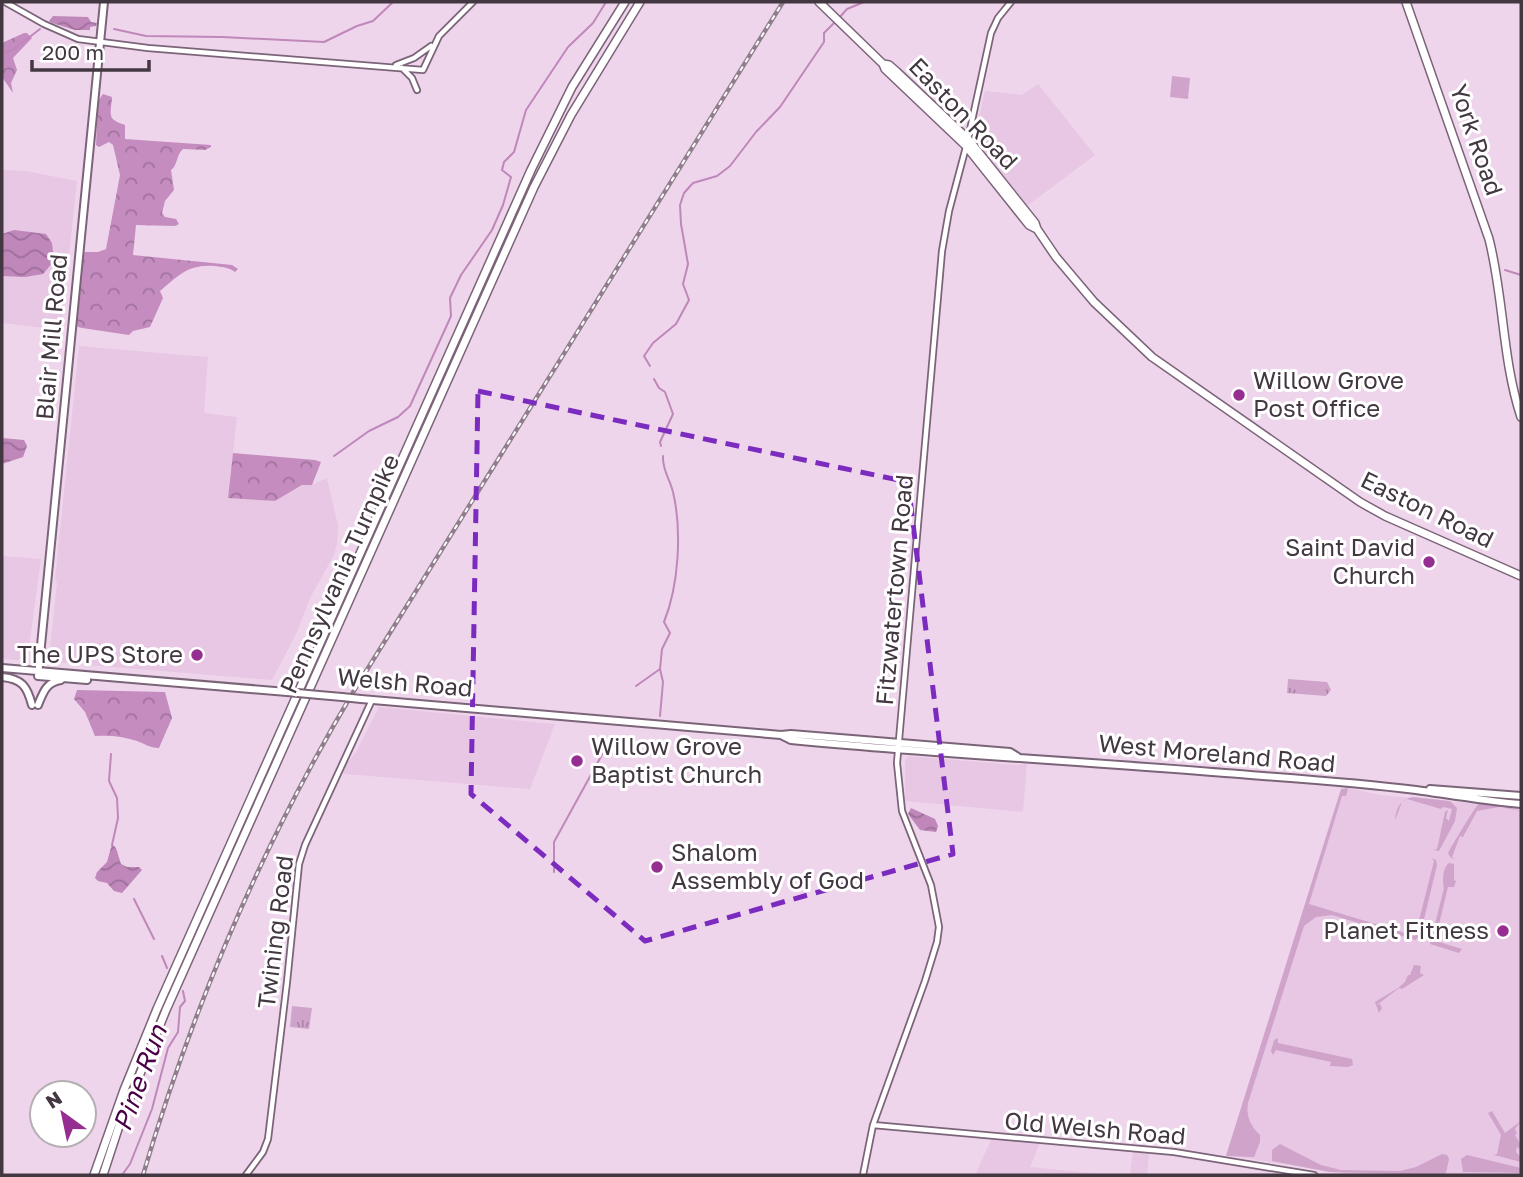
<svg xmlns="http://www.w3.org/2000/svg" width="1523" height="1177" font-family="'Golos Text',sans-serif">
	<style>
		.built { fill: #e7c7e3 }
		.grass { fill: #d0a3cb }
		.forest { fill: url(#forest-crowns) }
		.park { fill: url(#park-tufts) }
		.water { fill: url(#water-waves) }
		.lines { fill: none; stroke-linecap: round; stroke-linejoin: round }
		.stream { stroke: #bf87ba; stroke-width: 2 }
		.minor-casing { stroke: #7b6478; stroke-width: 8 }
		.major-casing { stroke: #7b6478; stroke-width: 10 }
		.highway-casing { stroke: #7b6478; stroke-width: 10 }
		.minor { stroke: #fff; stroke-width: 4.5 }
		.major { stroke: #fff; stroke-width: 6 }
		.highway { stroke: #fff; stroke-width: 7 }
		.rail-casing { stroke: #907e8d; stroke-width: 4.5 }
		.rail { stroke: #fff; stroke-width: 2; stroke-dasharray: 5; stroke-linecap: butt }
		.major-bridge-casing { stroke: #7b6478; stroke-width: 10; stroke-linecap: butt }
		.major-bridge { stroke: #fff; stroke-width: 6 }
		.marked { fill: none; stroke: #7b2cbf; stroke-width: 5; stroke-dasharray: 14 9; stroke-linejoin: round }
		.poi-dot { fill: #962d91; stroke: #fff; stroke-width: 2.5 }
		.labels { text-anchor: middle; stroke-width: 6; stroke-linejoin: round; paint-order: stroke }
		.street-label { font-size: 24px; fill: #433841; stroke: #fff }
		.poi-label { font-size: 24px; fill: #433841; stroke: #fff; text-anchor: start }
		.water-label { font-size: 26px; font-style: italic; fill: #490246; stroke: #fff }
	</style>
	<defs>
		<pattern id="forest-crowns" width="20" height="18" patternUnits="userSpaceOnUse" patternTransform="scale(1.75)"><rect width="20" height="18" fill="#c48cbf"/><path d="M2 6a3 3 0 1 1 6 0M12 15a3 3 0 1 1 6 0" fill="none" stroke="#a1739d"/></pattern>
		<pattern id="park-tufts" width="24" height="20" patternUnits="userSpaceOnUse" patternTransform="scale(1.75)"><rect width="24" height="20" fill="#d0a3cb"/><path d="M3 7l-1-3M5 7V3M7 7l1-3M15 17l-1-3M17 17v-4M19 17l1-3" fill="none" stroke="#aa86a6"/></pattern>
		<pattern id="water-waves" width="16" height="10" patternUnits="userSpaceOnUse" patternTransform="scale(1.75)"><rect width="16" height="10" fill="#bf87ba"/><path d="M0 5q4-4 8 0t8 0" fill="none" stroke="#9d6f99"/></pattern>
	</defs>
	<rect width="100%" height="100%" fill="#efd5ec"/>
	<path class="built" d="M 1038,84 L 1095,155 L 1027,206 L 974,140 L 985,91 L 1022,95 Z
		M 2,170 L 26,171 L 77,181 L 61,330 L 2,323 Z
		M 79,346 L 208,357 L 204,413 L 237,417 L 228,497 L 275,501 L 303,485 L 312,485 L 327,478 L 338,525 L 337,544 L 334,555 L 310,598 L 297,632 L 272,680 L 51,662 L 49,657 L 57,583 L 55,580 Z
		M 2,556 L 41,559 L 28,655 L 19,660 L 2,659 Z
		M 379,707 L 452,714 L 555,724 L 530,789 L 345,774 L 343,772 L 346,764 L 356,752 Z
		M 908,756 L 1015,765 L 1027,764 L 1023,812 L 905,801 L 905,760 Z
		M 1348,788 L 1380,795 L 1453,802 L 1521,805 L 1521,1173 L 1505,1172 L 1452,1175 L 1346,1174 L 1226,1155 L 1341,789 Z
		M 991,1140 L 1040,1143 L 1030,1167 L 1110,1175 L 975,1175 Z
		M 1133,1152 L 1149,1154 L 1147,1175 L 1130,1175 Z"/>
	<path class="grass" d="M 1172,76 L 1190,78 L 1188,99 L 1170,97 Z
		M 1348,788 L 1346,796 L 1342,796 L 1309,904 L 1415,936 L 1434,861 L 1432,858 L 1436,860 L 1437,865 L 1420,936 L 1415,940 L 1332,915 L 1316,917 L 1304,926 L 1248,1103 C 1246,1116 1250,1125 1260,1135 L 1260,1142 L 1254,1157 L 1226,1156 L 1341,789 Z
		M 1413,797 L 1450,801 L 1457,808 L 1455,821 L 1439,851 L 1433,850 L 1437,849 L 1445,812 L 1448,810 L 1446,818 L 1449,821 L 1452,809 L 1443,807 L 1441,809 L 1407,799 L 1402,802 L 1395,820 C 1396,809 1400,799 1413,797 Z
		M 1480,802 L 1521,805 L 1521,809 L 1511,808 L 1521,811 L 1505,808 L 1508,807 L 1504,806 L 1477,811 L 1463,837 L 1460,836 L 1452,857 L 1455,859 L 1451,858 L 1448,853 C 1452,845 1477,804 1480,802 Z
		M 1449,863 L 1454,864 L 1454,880 L 1456,881 L 1454,887 L 1448,887 L 1436,937 L 1440,938 L 1439,942 L 1462,949 L 1464,946 L 1459,953 L 1430,944 L 1444,888 C 1442,881 1443,867 1449,863 Z
		M 1414,965 L 1421,966 L 1420,973 L 1424,975 L 1402,989 L 1399,988 L 1377,1005 L 1380,1004 L 1382,1008 L 1379,1013 L 1375,1002 L 1398,988 L 1405,982 L 1408,975 L 1410,975 Z
		M 1278,1038 L 1278,1043 L 1352,1059 L 1353,1065 L 1348,1067 L 1330,1066 L 1331,1062 L 1276,1050 L 1273,1055 L 1271,1051 L 1274,1040 Z
		M 1492,1111 L 1505,1133 L 1521,1121 L 1515,1129 L 1517,1133 L 1515,1135 L 1521,1145 L 1521,1150 L 1517,1147 L 1516,1152 L 1521,1157 L 1521,1162 L 1494,1155 L 1497,1154 L 1501,1135 L 1488,1113 Z
		M 1280,1144 L 1321,1165 L 1341,1170 L 1400,1171 L 1416,1167 L 1442,1154 L 1447,1155 L 1449,1159 L 1446,1173 L 1441,1175 L 1329,1172 L 1272,1161 L 1272,1150 Z
		M 1467,1155 L 1521,1168 L 1521,1173 L 1463,1172 L 1461,1159 Z"/>
	<path class="forest" d="M 24,33 L 27,33 L 32,38 L 13,58 L 17,70 L 11,83 L 13,93 L 2,77 L 2,43 Z
		M 103,94 L 112,97 C 111,115 106,119 125,125 L 125,139 L 211,145 L 211,147 L 205,150 L 183,149 C 176,155 178,165 171,170 L 174,190 L 165,201 L 162,213 L 165,217 L 176,219 L 179,224 L 175,226 L 136,225 L 133,255 L 232,265 L 238,269 L 235,272 C 228,267 222,267 214,266 C 188,264 178,276 160,291 L 163,298 L 150,327 L 133,331 L 129,335 L 82,328 L 78,327 L 75,321 L 82,256 L 85,252 L 98,252 L 106,249 L 120,175 L 113,145 L 109,142 L 99,147 L 96,145 L 98,101 Z
		M 233,453 L 315,460 L 321,462 L 312,485 L 302,485 L 275,501 L 228,498 Z
		M 77,690 L 165,692 L 172,718 L 159,748 C 150,748 145,744 137,741 C 123,736 109,735 95,736 L 85,712 L 74,699 Z"/>
	<path class="park" d="M 1288,679 L 1327,682 L 1331,690 L 1326,696 L 1287,693 Z
		M 292,1006 L 312,1008 L 309,1029 L 290,1027 Z"/>
	<path class="water" d="M 53,16 L 88,17 L 91,22 L 97,23 L 96,26 L 90,27 L 90,30 L 75,30 L 52,23 L 49,21 Z
		M 14,230 L 46,234 L 52,243 L 54,261 L 43,274 L 25,277 L 2,276 L 2,234 Z
		M 2,438 L 24,440 L 27,446 L 23,457 L 2,464 Z
		M 911,808 L 935,819 L 938,826 L 936,832 L 920,830 L 908,814 Z
		M 112,844 L 116,848 L 121,864 L 127,867 L 139,867 L 142,870 L 122,893 L 114,891 L 107,883 L 98,881 L 95,878 L 97,872 L 107,862 Z"/>
	<g class="lines">
		<path class="stream" d="M 839,18 L 847,9 L 864,2
			M 114,29 L 146,36 L 222,37 L 324,42 L 357,26 L 373,21 L 393,2
			M 2,54 L 14,49 L 40,29
			M 1505,270 L 1521,275
			M 650,366 L 644,356 L 653,343 L 676,324 L 689,300 L 683,284 L 688,264 L 681,224 L 680,205 L 684,193 L 693,183 L 717,176 L 730,166 L 756,132 L 780,107 L 824,42 L 824,33 L 835,22
			M 654,379 L 659,388 L 665,392 L 673,414 L 660,442 L 661,446
			M 334,456 L 369,431 L 398,417 L 410,406 L 447,325 L 451,316 L 450,298 L 461,275 L 492,230 L 503,205 L 511,177 L 502,170 L 504,162 L 514,152 L 526,110 L 568,47 L 593,23 L 606,2
			M 636,686 L 660,669 L 662,649 L 670,633 L 664,622 C 679,585 682,530 673,492 C 670,479 662,470 663,456
			M 660,716 L 663,682 L 660,669
			M 111,754 L 109,781 L 117,798 L 118,818 L 112,845
			M 554,872 L 554,842 L 604,751
			M 134,899 L 154,939
			M 162,956 L 167,968
			M 122,1175 L 130,1164 L 152,1109 L 168,1048 L 178,1032 L 180,1007 L 185,1001 L 183,991"/>
		<defs>
			<path id="minor" d="M 5,2 L 44,24 L 78,39 L 148,48 L 423,70 L 439,36 L 473,2
				M 396,65 L 414,58 L 431,46
				M 402,68 L 412,78 L 417,90
				M 968,139 L 991,33 L 998,18 L 1011,2
				M 873,1125 L 1174,1152 L 1314,1175
				M 246,1175 L 263,1152 L 268,1139 L 287,982 L 299,864 L 305,845 L 372,700
				M 863,1175 L 873,1125 L 925,981 L 937,942 L 939,927 L 931,885 L 902,811 L 897,763 L 942,251 L 949,211 L 966,147"/>
			<path id="major" d="M 2,668 L 287,692
				M 38,676 L 104,2
				M 38,676 L 87,680
				M 2,677 C 22,679 27,686 32,705
				M 319,695 L 342,697
				M 361,699 L 781,735 L 791,734 L 1010,752 L 1018,757
				M 38,705 C 43,693 46,682 61,680
				M 781,735 L 791,740 C 936,754 1080,761 1225,773 C 1288,778 1353,782 1416,790 C 1451,795 1486,801 1521,804
				M 1430,789 L 1521,796"/>
			<path id="highway" d="M 819,2 L 883,64 L 885,69 L 966,146 L 1029,225 L 1037,229
				M 1406,2 L 1489,239 C 1504,298 1502,359 1521,417
				M 883,64 L 889,65 L 897,72 L 968,139 L 1035,223 L 1037,229 L 1056,257 L 1094,302 L 1152,357 L 1360,502 L 1385,516 L 1521,576
				M 94,1175 L 124,1090 L 157,1009 L 531,170 L 572,87 L 625,2
				M 103,1175 L 120,1123 L 166,1010 L 534,187 L 571,115 L 640,2"/>
		</defs>
		<use href="#minor" class="minor-casing"/>
		<use href="#major" class="major-casing"/>
		<use href="#highway" class="highway-casing"/>
		<use href="#minor" class="minor"/>
		<use href="#major" class="major"/>
		<use href="#highway" class="highway"/>
		<defs>
			<path id="rail" d="M 143,1175 C 193,1006 264,841 355,689 L 783,2"/>
		</defs>
		<use href="#rail" class="rail-casing"/>
		<use href="#rail" class="rail"/>
		<defs>
			<path id="major-bridge" d="M 287,692 L 319,695
				M 342,697 L 361,699"/>
		</defs>
		<use href="#major-bridge" class="major-bridge-casing"/>
		<use href="#major-bridge" class="major-bridge"/>
	</g>
	<path class="marked" d="M 478,391 L 908,482 L 953,854 L 645,941 L 471,794 Z"/>
	<g class="poi-dot">
		<circle cx="1239" cy="395" r="7"/>
		<circle cx="1429" cy="562" r="7"/>
		<circle cx="197" cy="655" r="7"/>
		<circle cx="577" cy="761" r="7"/>
		<circle cx="657" cy="867" r="7"/>
		<circle cx="1503" cy="931" r="7"/>
	</g>
	<g class="labels">
		<g class="street-label">
			<text transform="translate(963 114) rotate(46)" y="8">Easton Road</text>
			<text transform="translate(1476 140) rotate(71)" y="8">York Road</text>
			<text transform="translate(52 337) rotate(-85)" y="8">Blair Mill Road</text>
			<text transform="translate(1427 510) rotate(26)" y="8">Easton Road</text>
			<text transform="translate(340 574) rotate(-66)" y="8">Pennsylvania Turnpike</text>
			<text transform="translate(895 590) rotate(-85)" y="8">Fitzwatertown Road</text>
			<text transform="translate(405 683) rotate(5)" y="8">Welsh Road</text>
			<text transform="translate(1217 754) rotate(5)" y="8">West Moreland Road</text>
			<text transform="translate(276 932) rotate(-83)" y="8">Twining Road</text>
			<text transform="translate(1095 1129) rotate(5)" y="8">Old Welsh Road</text>
		</g>
		<g class="poi-label">
			<text x="1253" y="389">Willow Grove<tspan x="1253" dy="28">Post Office</tspan></text>
			<text x="1415" y="556" text-anchor="end">Saint David<tspan x="1415" dy="28">Church</tspan></text>
			<text x="183" y="663" text-anchor="end">The UPS Store</text>
			<text x="591" y="755">Willow Grove<tspan x="591" dy="28">Baptist Church</tspan></text>
			<text x="671" y="861">Shalom<tspan x="671" dy="28">Assembly of God</tspan></text>
			<text x="1489" y="939" text-anchor="end">Planet Fitness</text>
		</g>
		<g class="water-label">
			<text transform="translate(140 1078) rotate(-70)" y="9">Pine Run</text>
		</g>
	</g>
	<rect width="1523" height="1177" fill="none" stroke="#433841" stroke-width="7"/>
	<g transform="translate(63 1114) rotate(327)"><circle r="33" fill="#ffffff" stroke="#b4afb3" stroke-width="2"/>
	<path d="M0-5L12 26L0 18L-12 26Z" fill="#962d91"/>
	<text y="-10" font-size="19" font-weight="bold" text-anchor="middle" fill="#433841">N</text>
	</g>
	<path d="M32 60v10h117v-10" fill="none" stroke="#433841" stroke-width="3.5"/>
	<text x="42" y="60" font-size="21" fill="#433841" stroke="#ffffff" stroke-width="5" paint-order="stroke">200 m</text>
</svg>
